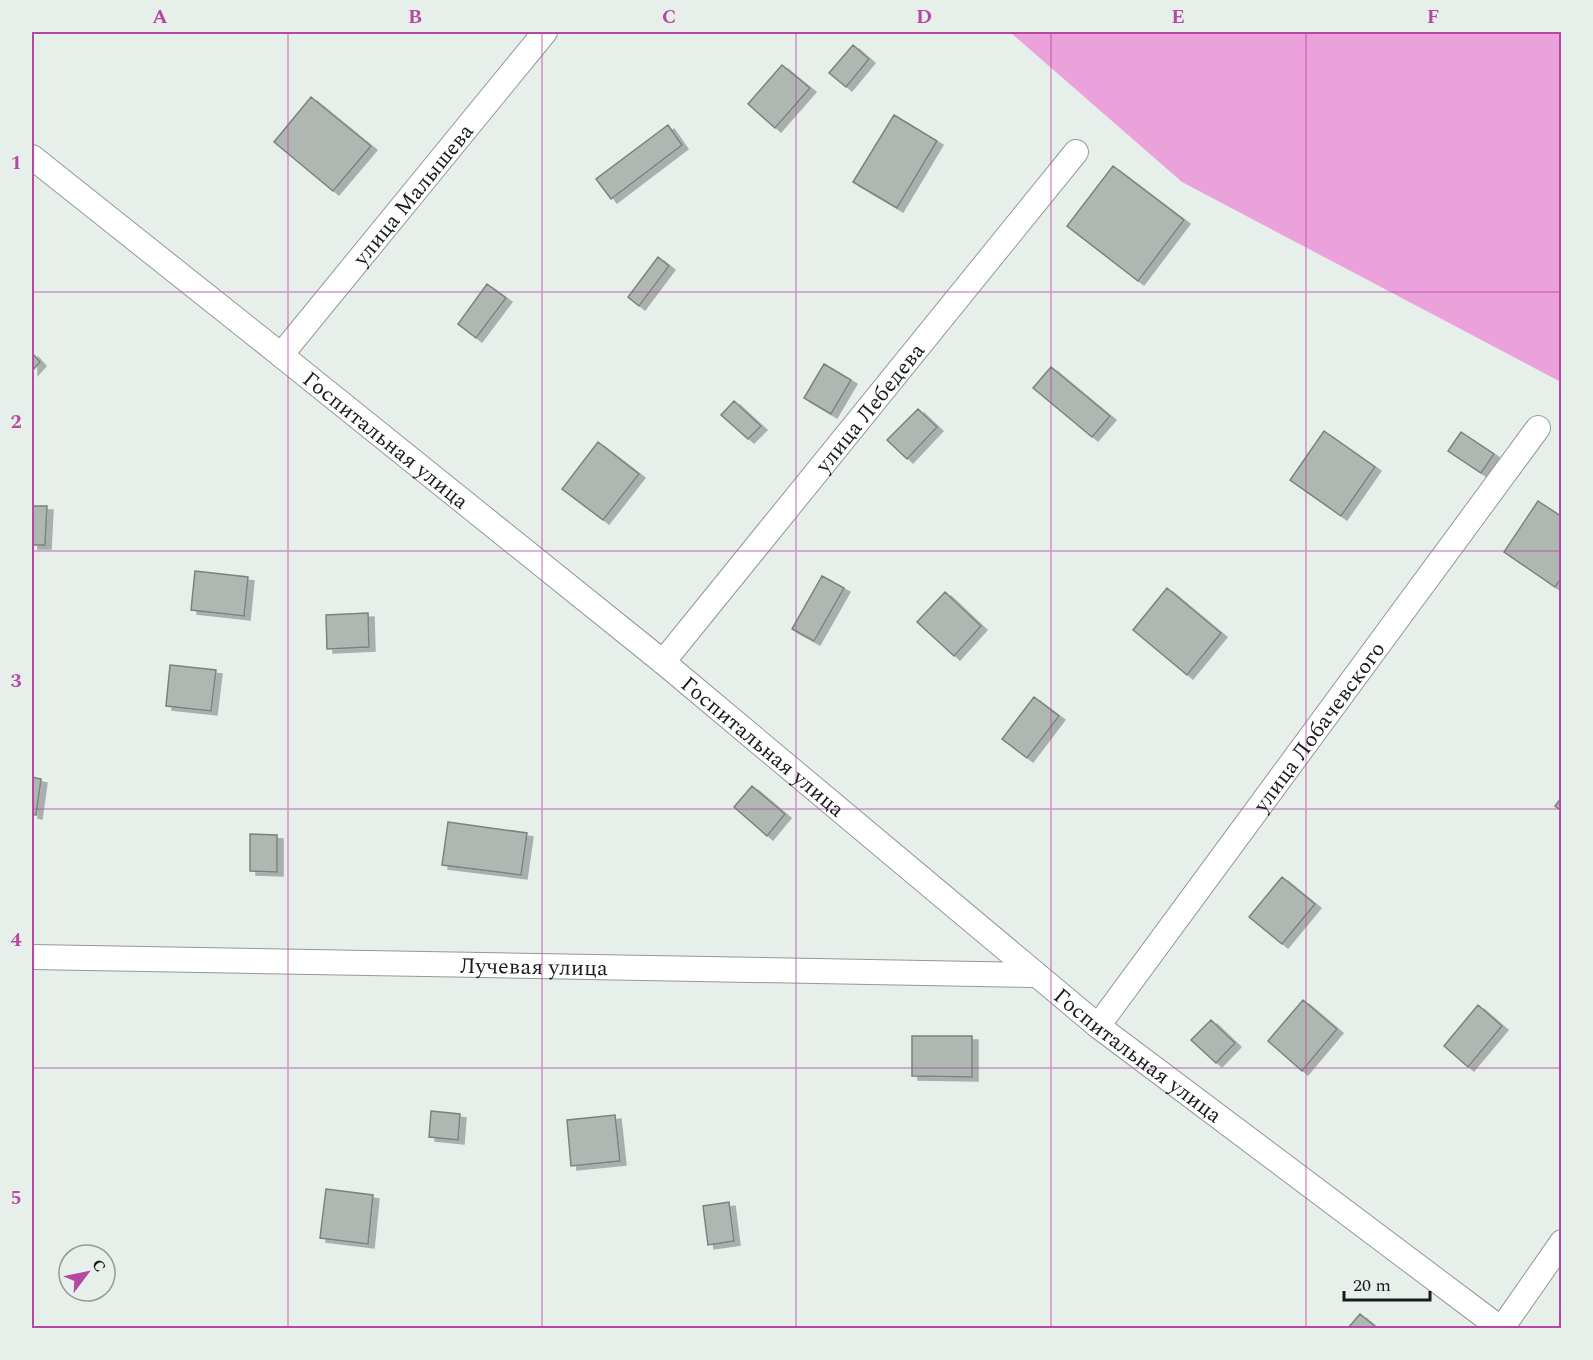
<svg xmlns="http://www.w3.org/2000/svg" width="1593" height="1360" font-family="Spectral,serif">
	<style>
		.forest { fill: #eba1d9 }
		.building { fill: #aeb7b2; stroke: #7a837e; stroke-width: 1.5; filter: url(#shadow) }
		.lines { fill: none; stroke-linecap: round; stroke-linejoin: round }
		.street-casing { stroke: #929a96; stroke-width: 26 }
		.street { stroke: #fff; stroke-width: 24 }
		.grid { fill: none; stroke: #b847a3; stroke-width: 1.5; stroke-opacity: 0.55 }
		.labels { text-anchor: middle; stroke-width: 4.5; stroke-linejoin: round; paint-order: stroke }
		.street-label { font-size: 22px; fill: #191c1b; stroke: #e6efea }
		.neatline { fill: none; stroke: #b847a3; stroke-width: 2 }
		.grid-label { font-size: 20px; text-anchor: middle; font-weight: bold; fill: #b847a3 }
	</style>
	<defs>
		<filter id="shadow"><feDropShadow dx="6" dy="4" stdDeviation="0" flood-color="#0004"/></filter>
	</defs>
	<rect width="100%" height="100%" fill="#e6efea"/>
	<path class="forest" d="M 1010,32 L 1561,32 L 1561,382 L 1182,182 Z"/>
	<path class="building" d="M 853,45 L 869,59 L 846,87 L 829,73 Z
		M 782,65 L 810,88 L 775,128 L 748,104 Z
		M 311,97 L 371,146 L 333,191 L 274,142 Z
		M 894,115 L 937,141 L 897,208 L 853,182 Z
		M 668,125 L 682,145 L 611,199 L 596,179 Z
		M 1113,166 L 1184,220 L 1138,281 L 1067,226 Z
		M 658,257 L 669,266 L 639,306 L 628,297 Z
		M 487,284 L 506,298 L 476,338 L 458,324 Z
		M 32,353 L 40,362 L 32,371 Z
		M 824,364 L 851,380 L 831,414 L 804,398 Z
		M 1051,367 L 1110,416 L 1092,437 L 1033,388 Z
		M 734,401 L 761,426 L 748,439 L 721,415 Z
		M 918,409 L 937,427 L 907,459 L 887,440 Z
		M 1324,431 L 1375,467 L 1341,516 L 1290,480 Z
		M 1461,432 L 1494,454 L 1481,473 L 1448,451 Z
		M 598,442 L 639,474 L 603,520 L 562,489 Z
		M 1538,501 L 1562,517 L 1562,577 L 1555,587 L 1504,552 Z
		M 32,506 L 47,506 L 45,545 L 32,545 Z
		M 195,571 L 248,577 L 244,616 L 191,610 Z
		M 822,576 L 844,588 L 814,641 L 792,629 Z
		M 1167,588 L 1221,633 L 1187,675 L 1133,630 Z
		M 945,592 L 981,626 L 954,656 L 917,622 Z
		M 368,613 L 369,647 L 327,649 L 326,615 Z
		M 170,665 L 216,670 L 211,711 L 166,706 Z
		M 1034,697 L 1059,716 L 1027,758 L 1002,739 Z
		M 32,777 L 41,779 L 36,815 L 32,814 Z
		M 752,786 L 785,814 L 767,836 L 734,807 Z
		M 1562,797 L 1562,811 L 1555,806 Z
		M 448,822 L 527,833 L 521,875 L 442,865 Z
		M 250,834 L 277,835 L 277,872 L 250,871 Z
		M 1282,877 L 1315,904 L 1282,944 L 1249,917 Z
		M 1303,1000 L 1337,1029 L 1302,1071 L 1268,1041 Z
		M 1478,1005 L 1502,1026 L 1468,1067 L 1444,1046 Z
		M 1211,1020 L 1235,1043 L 1216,1063 L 1191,1040 Z
		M 912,1036 L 972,1036 L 972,1077 L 912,1076 Z
		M 431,1111 L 460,1114 L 458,1140 L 429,1137 Z
		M 615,1115 L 620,1161 L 571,1166 L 567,1120 Z
		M 326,1189 L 373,1195 L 368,1244 L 320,1238 Z
		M 729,1202 L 734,1241 L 708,1245 L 703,1206 Z
		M 1360,1314 L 1377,1328 L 1348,1328 Z"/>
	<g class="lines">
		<defs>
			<g id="street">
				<path id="s1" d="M 32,157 L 281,355 L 663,662 L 1098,1026 L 1500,1328"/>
				<path id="s2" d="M 281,355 L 545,32"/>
				<path id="s3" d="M 663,662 L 1076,152"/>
				<path id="s4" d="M 32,957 L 1036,975"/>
				<path id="s5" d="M 1098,1026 L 1538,428"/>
				<path d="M 1502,1328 L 1562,1242"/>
			</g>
		</defs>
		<use href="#street" class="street-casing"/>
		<use href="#street" class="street"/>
	</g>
	<path class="grid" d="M 288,32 L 288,1328M 542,32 L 542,1328M 796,32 L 796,1328M 1051,32 L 1051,1328M 1306,32 L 1306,1328M 32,292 L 1562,292M 32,551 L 1562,551M 32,809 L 1562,809M 32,1068 L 1562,1068"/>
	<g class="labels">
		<g class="street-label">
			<text dy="8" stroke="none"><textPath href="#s2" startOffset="208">улица Малышева</textPath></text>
			<text dy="8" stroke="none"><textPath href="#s3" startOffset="328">улица Лебедева</textPath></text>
			<text dy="8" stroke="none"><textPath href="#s1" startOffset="453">Госпитальная улица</textPath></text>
			<text dy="8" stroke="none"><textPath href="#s5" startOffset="372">улица Лобачевского</textPath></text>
			<text dy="8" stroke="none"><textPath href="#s1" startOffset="939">Госпитальная улица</textPath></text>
			<text dy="8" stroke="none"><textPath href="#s4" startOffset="502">Лучевая улица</textPath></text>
			<text dy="8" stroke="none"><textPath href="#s1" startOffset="1425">Госпитальная улица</textPath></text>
		</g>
	</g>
	<rect width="1593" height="1360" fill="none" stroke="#e6efea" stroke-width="66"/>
	<g transform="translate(87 1273) rotate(58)"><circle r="28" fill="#e6efea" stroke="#949b97" stroke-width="1.5"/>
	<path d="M0-4.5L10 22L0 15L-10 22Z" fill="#b847a3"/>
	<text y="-9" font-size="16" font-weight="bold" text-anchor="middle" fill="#191c1b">С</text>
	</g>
	<path d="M1344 1291v9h86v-9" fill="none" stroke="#191c1b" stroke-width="3"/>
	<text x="1353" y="1291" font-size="18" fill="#191c1b" stroke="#e6efea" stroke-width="4.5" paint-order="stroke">20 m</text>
	<rect x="33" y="33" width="1527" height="1294" class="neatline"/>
	<g class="grid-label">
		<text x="160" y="23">A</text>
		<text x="415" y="23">B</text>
		<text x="669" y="23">C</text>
		<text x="924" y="23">D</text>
		<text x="1178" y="23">E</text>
		<text x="1433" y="23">F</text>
		<text x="16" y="169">1</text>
		<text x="16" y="428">2</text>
		<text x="16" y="687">3</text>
		<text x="16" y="946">4</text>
		<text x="16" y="1204">5</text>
	</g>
</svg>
